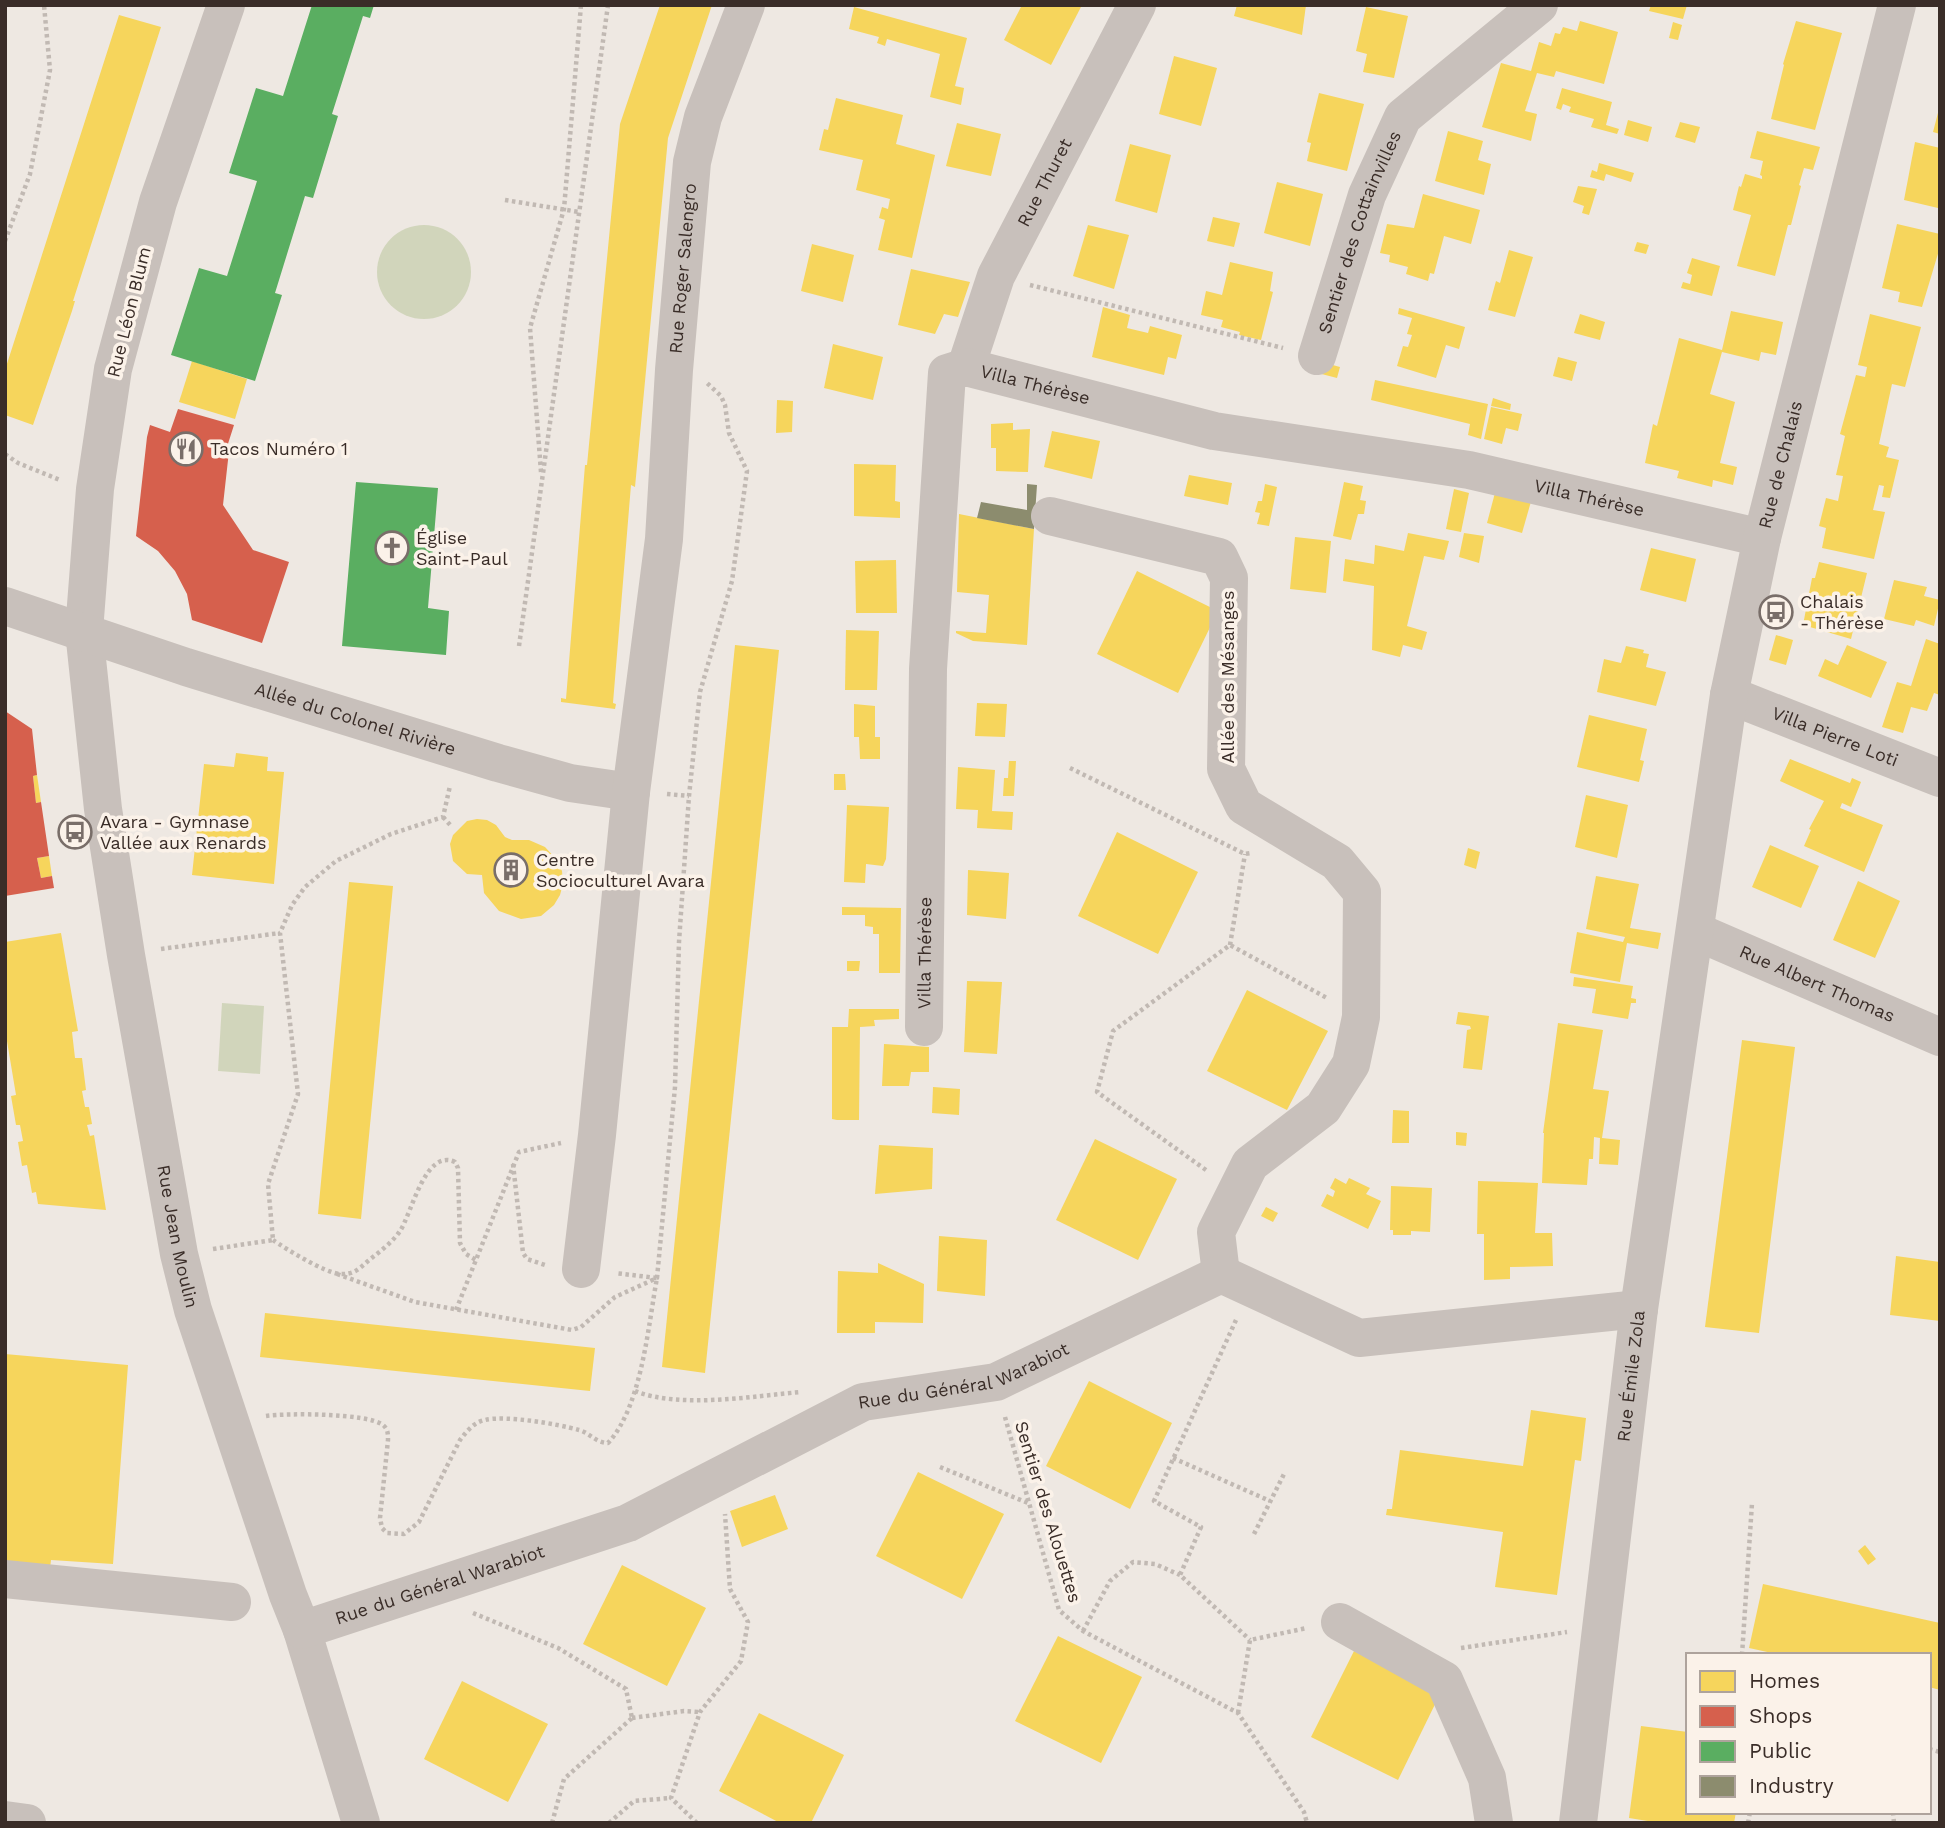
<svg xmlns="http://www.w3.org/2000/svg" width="1945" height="1828" font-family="'Work Sans',sans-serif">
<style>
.green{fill:#d1d5bb}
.homes{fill:#f6d55c}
.shops{fill:#d6604d}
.public{fill:#5aae61}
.industry{fill:#8c8c6e}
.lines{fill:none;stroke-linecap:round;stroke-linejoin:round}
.path{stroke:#c1b9b3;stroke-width:4.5;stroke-dasharray:3.5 3.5;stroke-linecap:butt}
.minor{stroke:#c8c0bb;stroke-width:38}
.labels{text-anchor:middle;stroke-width:7;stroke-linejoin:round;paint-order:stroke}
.street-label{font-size:18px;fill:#3a2d28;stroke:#fbf2e9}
.poi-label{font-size:18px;fill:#3a2d28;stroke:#fbf2e9;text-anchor:start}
</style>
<rect width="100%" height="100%" fill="#eee8e2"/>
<g class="green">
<circle cx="424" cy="272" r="47"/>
<path d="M222 1003 264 1006 260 1074 218 1071Z"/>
</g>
<g class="homes">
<path d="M660 5H712L668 138 635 487 631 485 613 703 616 704 615 709 561 702V698L566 699 585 465H587L620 124Z"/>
<path d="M1022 5H1082L1051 65 1004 40Z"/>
<path d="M1237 5H1306L1302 35 1234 16Z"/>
<path d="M1651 5H1687L1683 19 1649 11Z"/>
<path d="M854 7 967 38 955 86 964 88 961 105 930 97 940 54 887 39 885 46 877 43 879 37 849 29Z"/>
<path d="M1366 7 1408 16 1394 78 1363 72 1367 54 1356 51Z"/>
<path d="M119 15 161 27 73 301H75L72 311 33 425 5 415V370Z"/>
<path d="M1580 21 1618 32 1604 84 1556 71 1554 77 1537 73 1525 111 1537 114 1531 141 1482 127 1501 63 1531 71 1539 42 1551 46 1555 33 1560 34 1563 27 1577 31Z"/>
<path d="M1796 21 1842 33 1815 130 1771 119 1784 65 1783 64Z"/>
<path d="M1673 22 1682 25 1678 40 1669 38Z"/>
<path d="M1174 56 1217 68 1201 126 1159 114Z"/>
<path d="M1562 88 1612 102 1606 125 1619 129 1617 134 1591 127 1594 119 1569 112 1571 107 1563 104 1561 110 1556 108Z"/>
<path d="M1319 93 1364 104 1347 171 1307 161 1311 143 1307 142Z"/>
<path d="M836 98 903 115 896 144 935 155 912 258 878 250 885 220 879 218 882 207 888 209 890 199 856 190 863 160 819 150 824 129 828 130Z"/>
<path d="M1939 109 1940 110V134L1933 132Z"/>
<path d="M1628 120 1652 127 1648 142 1624 135Z"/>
<path d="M1680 122 1700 127 1695 143 1675 137Z"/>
<path d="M957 123 1001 134 991 176 946 166Z"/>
<path d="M1448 131 1483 141 1478 160 1491 164 1484 195 1435 181Z"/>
<path d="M1757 131 1820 147 1813 170 1804 168 1799 185 1801 186 1791 225H1788L1775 276 1737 266 1751 215 1733 210 1739 186 1741 187 1745 174 1762 179V176L1760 175 1763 161 1750 158Z"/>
<path d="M1915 142 1940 148 1938 208 1904 200Z"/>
<path d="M1130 144 1171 155 1157 213 1115 201Z"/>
<path d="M1599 163 1634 173 1631 182 1606 174 1604 181 1590 177 1592 170 1597 172Z"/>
<path d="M1277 182 1323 194 1310 246 1264 233Z"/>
<path d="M1578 186 1597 189 1589 215 1582 213 1584 206 1573 202Z"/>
<path d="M1423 194 1480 210 1471 244 1444 236 1434 274 1430 273 1428 281 1406 274 1408 267 1389 262 1390 255 1380 253 1387 224 1414 228Z"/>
<path d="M1213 217 1240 223 1234 247 1207 241Z"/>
<path d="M1897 224 1940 234V247L1922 307 1898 302 1900 292 1882 288Z"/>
<path d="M1088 225 1129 235 1114 289 1073 276Z"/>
<path d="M1637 242 1649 245 1646 254 1634 251Z"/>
<path d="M812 244 854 255 843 302 801 291Z"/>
<path d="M1509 250 1533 257 1515 317 1488 310 1496 281 1500 283Z"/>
<path d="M1692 258 1720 266 1712 296 1681 288 1683 282 1690 284 1692 275 1687 273Z"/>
<path d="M1230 262 1273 272 1270 291 1273 292 1261 340 1239 335 1240 332 1221 327 1223 320 1201 315 1206 291 1222 295Z"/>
<path d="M911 269 970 282 958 317 944 314 935 334 898 325Z"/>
<path d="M1103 307 1130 315 1127 328 1148 333 1150 326 1182 335 1176 359 1168 357 1164 375 1092 357Z"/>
<path d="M1399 308 1465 327 1459 349 1446 345 1436 378 1397 366 1403 346 1408 347 1412 335 1407 334 1412 318 1398 314Z"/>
<path d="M1731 311 1783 322 1776 355 1761 352 1759 361 1722 352 1710 394 1735 402 1720 463 1737 467 1733 485 1713 480 1712 487 1677 478 1679 471 1645 463 1653 424 1657 426 1679 338 1722 350Z"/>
<path d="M1580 314 1605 322 1600 340 1574 333Z"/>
<path d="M1870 314 1921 327 1905 387 1892 384 1879 444 1889 447 1886 457 1899 460 1890 498 1882 497 1884 486 1879 485 1873 510 1885 512 1874 559 1822 548 1826 528 1819 526 1826 498 1838 501 1843 476 1836 475 1845 436 1840 434 1856 375 1865 377 1867 367 1858 365Z"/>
<path d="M833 344 883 357 873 400 824 388Z"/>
<path d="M1558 357 1577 362 1572 381 1553 376Z"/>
<path d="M192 361 247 379 235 419 179 402Z"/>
<path d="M1318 361 1340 367 1337 378 1310 371Z"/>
<path d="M1375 380 1488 404 1481 439 1468 435 1470 424 1371 400Z"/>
<path d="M1493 398 1511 404 1510 410 1491 406Z"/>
<path d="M777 400 793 401 792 432 776 433Z"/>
<path d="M1491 407 1522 414 1518 431 1506 428 1502 444 1484 439Z"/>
<path d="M1011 423H1013V430L1030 429 1028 472 996 471V448H991V424Z"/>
<path d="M1052 431 1100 441 1092 479 1044 467Z"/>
<path d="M854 464 896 465 895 501 900 502V518L854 516Z"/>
<path d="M1189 475 1232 483 1228 505 1184 496Z"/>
<path d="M1344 482 1363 486 1360 500 1366 501 1364 514H1358L1351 540 1333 536Z"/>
<path d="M1265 484 1277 487 1269 526 1257 524 1260 513 1255 512 1258 501H1262Z"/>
<path d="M1454 489 1469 493 1461 532 1446 529Z"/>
<path d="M1496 489 1532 498 1522 533 1487 523Z"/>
<path d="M959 514 1034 529 1027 645 973 641 956 633V631L986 633 989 595 957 592Z"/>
<path d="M1408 533 1449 541 1444 560 1424 556 1407 626 1427 632 1422 650 1403 645 1400 657 1372 650 1374 586 1343 581 1345 559 1374 564 1375 545 1404 551Z"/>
<path d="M1464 533 1484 536 1479 563 1459 557Z"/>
<path d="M1295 537 1331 541 1326 593 1290 589Z"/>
<path d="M1651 548 1696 559 1686 602 1640 590Z"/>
<path d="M896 560 897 613H856L855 561Z"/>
<path d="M1819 562 1867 573 1851 639 1803 625 1812 578H1815Z"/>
<path d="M1137 571 1218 611 1178 693 1097 654Z"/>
<path d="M1894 580 1927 587 1924 596 1940 600 1934 626 1916 620 1914 626 1884 619Z"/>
<path d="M846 630 879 631 877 690H845Z"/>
<path d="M1776 635 1793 640 1786 665 1769 660Z"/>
<path d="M1926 639 1940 644V695L1934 693 1927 711 1911 707 1903 733 1882 727 1897 682 1911 686Z"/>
<path d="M735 645 779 650 705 1373 662 1367Z"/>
<path d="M1847 645 1887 662 1871 698 1818 676 1825 659 1838 665Z"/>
<path d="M1626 646 1644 650 1643 653 1649 654 1646 667 1666 672 1656 706 1597 692 1604 659 1621 663Z"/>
<path d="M977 703 1007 704 1005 737 975 736Z"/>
<path d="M854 704 875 706V737H880V759H860L859 737H854Z"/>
<path d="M1589 715 1647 729 1640 760 1644 761 1639 782 1577 767Z"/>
<path d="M236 753 268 757 267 771 284 772 274 884 192 875 204 764 234 767Z"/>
<path d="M1790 759 1850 783 1852 778 1861 782 1851 807 1842 803 1840 808 1883 825 1864 872 1804 846 1811 830 1809 829 1824 801 1780 781Z"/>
<path d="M1009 761H1016L1014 796H1003L1004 778H1008Z"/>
<path d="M958 767 995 770 992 811 1013 812 1012 830 977 828 978 810 956 809Z"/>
<path d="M834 774H845L846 790H834Z"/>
<path d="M37 775 41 802 36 803 33 776Z"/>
<path d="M1586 795 1628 805 1617 858 1575 847Z"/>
<path d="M847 805 889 807 886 859 883 866 866 864 865 883 844 882Z"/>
<path d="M477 819 487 820 496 825 505 837 512 840H529L545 847 557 860 562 871 563 884 560 895 554 905 541 916 521 919 499 911 484 893 482 875 467 874 453 861 450 844 453 835 467 821Z"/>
<path d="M1117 832 1198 872 1158 954 1078 916Z"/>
<path d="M1770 845 1819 866 1801 908 1752 887Z"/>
<path d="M1468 848 1480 852 1476 869 1464 865Z"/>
<path d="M49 856 52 876 41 878 37 858Z"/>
<path d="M968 870 1009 873 1006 919 967 915Z"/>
<path d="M1596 876 1639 884 1630 928 1661 933 1658 949 1627 943 1620 982 1570 973 1577 932 1623 942 1625 937 1586 929Z"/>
<path d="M1858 881 1900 901 1875 958 1833 940Z"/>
<path d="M349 882 393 886 361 1219 318 1214Z"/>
<path d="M842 907 901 908 900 973H879V934H873V927L865 926V915H842Z"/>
<path d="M61 933 78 1031 72 1032 75 1058H82L86 1090 82 1091 85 1107H89L92 1124 87 1125 90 1136 94 1135 106 1210 38 1204 36 1192 32 1193 27 1165 22 1166 18 1142 23 1141 20 1125H16L11 1096 16 1095 5 1029V942Z"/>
<path d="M847 961H860L859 971H847Z"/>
<path d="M1574 977 1633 986 1631 998 1636 999V1003H1631L1628 1019 1592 1013 1596 989 1573 986Z"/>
<path d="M967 981 1002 982 997 1054 964 1052Z"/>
<path d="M1247 990 1328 1031 1287 1110 1207 1071Z"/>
<path d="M849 1009H899V1019L874 1020 875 1026 860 1027 859 1120H837L832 1119V1027H848Z"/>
<path d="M1458 1012 1489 1016 1482 1070 1463 1068 1467 1030 1471 1029 1470 1026 1456 1024Z"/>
<path d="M1558 1023 1603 1030 1593 1089 1609 1091 1602 1138 1620 1140 1618 1165 1599 1164 1600 1138 1594 1137 1593 1159H1589L1587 1185 1542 1183 1544 1133H1543Z"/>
<path d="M1742 1040 1795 1047 1759 1333 1705 1327Z"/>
<path d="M884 1044 929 1047V1072H911L909 1086H882Z"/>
<path d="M933 1087 960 1089 959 1115 932 1113Z"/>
<path d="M1393 1110 1409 1111V1143H1392Z"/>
<path d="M1456 1132 1467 1133 1466 1146 1456 1145Z"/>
<path d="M1095 1139 1177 1179 1138 1260 1056 1220Z"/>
<path d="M879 1145 933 1148 932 1189 875 1194Z"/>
<path d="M1335 1178 1346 1184 1349 1178 1370 1188 1366 1194 1381 1201 1368 1229 1321 1206 1327 1194 1333 1197 1335 1191 1330 1188Z"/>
<path d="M1478 1181 1538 1183 1535 1233H1552L1553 1266 1510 1267V1279L1484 1280V1234H1477Z"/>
<path d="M1391 1186 1432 1188 1430 1232 1411 1231V1235H1393V1230H1390Z"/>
<path d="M1266 1207 1278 1213 1273 1222 1261 1216Z"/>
<path d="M939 1236 987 1240 985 1296 937 1291Z"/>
<path d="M1896 1256 1940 1262V1321L1890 1315Z"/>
<path d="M878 1263 924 1284 923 1323 875 1322V1333H837L838 1271 878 1273Z"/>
<path d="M265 1313 595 1348 590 1391 260 1357Z"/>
<path d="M5 1354 128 1365 113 1564 51 1560 49 1577 5 1573Z"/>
<path d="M1089 1381 1172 1423 1130 1509 1046 1466Z"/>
<path d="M1531 1410 1586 1418 1581 1461 1575 1460 1557 1595 1495 1587 1503 1532 1386 1515 1387 1509H1392L1400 1450 1523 1466Z"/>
<path d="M918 1472 1004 1514 962 1599 876 1556Z"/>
<path d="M775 1495 788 1529 742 1547 730 1511Z"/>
<path d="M1865 1545 1876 1559 1868 1565 1858 1551Z"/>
<path d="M622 1565 706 1608 667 1686 583 1644Z"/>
<path d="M1763 1584 1940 1623V1690L1929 1687V1655H1781L1749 1648Z"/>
<path d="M1058 1636 1142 1677 1101 1763 1015 1721Z"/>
<path d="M1354 1651 1441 1692 1398 1780 1311 1737Z"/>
<path d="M462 1681 548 1724 508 1802 424 1759Z"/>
<path d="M759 1713 844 1755 811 1823H780L719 1791Z"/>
<path d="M1641 1726 1688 1732V1812H1736L1734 1823H1660L1629 1818Z"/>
</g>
<g class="shops">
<path d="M178 409 234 425 226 450 229 451 223 505 253 550 289 562 262 643 192 620 187 594 175 571 158 551 136 536 147 437 150 425 170 432Z"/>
<path d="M5 711 32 729 37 775 33 776 36 803 41 802 49 856 37 858 41 878 52 876 54 888 5 896Z"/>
</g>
<g class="public">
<path d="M312 5H374L370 18 363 16 332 114 338 116 313 198 305 196 275 293 282 295 255 381 171 355 199 268 227 276 257 181 229 173 256 88 283 96Z"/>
<path d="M356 482 438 488 428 608 449 611 446 655 342 646Z"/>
</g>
<path class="industry" d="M1027 484 1037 485 1034 529 977 518 981 502 1027 510Z"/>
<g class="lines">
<g class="path">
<path d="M505 200 579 212"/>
<path d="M5 241 30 174 50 70 44 5"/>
<path d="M1030 285 1283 348"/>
<path d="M5 454 18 463 60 480"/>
<path d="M541 472 530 328 564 209 581 5"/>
<path d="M519 646 608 5"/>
<path d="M1070 768 1245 854 1251 853"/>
<path d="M667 794 689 796"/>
<path d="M443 817 452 827"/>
<path d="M1230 945 1245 854"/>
<path d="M161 949 280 933"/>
<path d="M513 1164 523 1253 527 1259 548 1266"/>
<path d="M1206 1170 1097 1092 1113 1031 1230 945 1327 998"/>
<path d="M273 1240C286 1249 325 1273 340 1274 353 1275 359 1269 368 1261 379 1252 392 1243 400 1231 412 1213 425 1148 455 1162L458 1168 460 1243 466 1254 476 1260"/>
<path d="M213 1249 273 1240 268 1184 298 1094 280 933 292 905 305 887 336 861 391 834 443 817 450 786"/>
<path d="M337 1274 415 1302 572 1330 581 1327 615 1297 657 1278 675 1087 679 942 689 796 700 692 732 581 747 471 729 433 725 405 721 396 707 383"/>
<path d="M456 1310 519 1152 561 1143"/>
<path d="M1236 1320 1154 1501 1201 1527 1180 1575 1250 1640"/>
<path d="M635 1391C680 1409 753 1396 801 1392"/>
<path d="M266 1416C286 1413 368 1413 383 1425 388 1429 388 1434 388 1440L380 1518 382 1528 387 1533 404 1534 419 1522 460 1440C467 1431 474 1422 485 1420 505 1415 558 1424 579 1430 590 1433 596 1443 608 1443 642 1406 648 1326 657 1278L615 1273"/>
<path d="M1005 1417 1059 1610 1083 1631 1238 1713 1304 1812 1307 1823"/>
<path d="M1173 1458 1270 1501"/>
<path d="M940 1467 1028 1503"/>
<path d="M1254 1534 1285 1472"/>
<path d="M473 1613 558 1648 626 1689 632 1718"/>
<path d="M1083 1631 1110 1581 1133 1562 1155 1564 1180 1575"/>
<path d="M1461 1648 1567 1632"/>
<path d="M1742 1655 1752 1503"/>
<path d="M1238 1713 1250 1640 1307 1628"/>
<path d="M632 1718 684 1711 700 1712"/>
<path d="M1929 1749 1940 1752"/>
<path d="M1893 1812 1894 1823"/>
<path d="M552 1823 564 1779 632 1718"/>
<path d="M609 1823 634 1801 671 1798"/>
<path d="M697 1823 671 1798 700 1712 741 1661 748 1622 730 1589 725 1514"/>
<path d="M1748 1823 1750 1812"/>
</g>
<g class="minor">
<path id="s1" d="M226 5 158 202 113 369 95 489 84 631 103 809 126 955 179 1254 193 1310 288 1595 302 1630 361 1823"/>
<path id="s2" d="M1317 356 1367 195 1403 117 1539 5"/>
<path id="s3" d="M966 367 996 276 1137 5"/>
<path d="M1050 516 1219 557 1229 578 1226 769 1244 806 1337 862 1362 892 1361 1017 1351 1064 1323 1108 1250 1164 1216 1232 1221 1274"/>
<path id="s4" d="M5 606 186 667 498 763 570 783 631 792"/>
<path id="s5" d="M1729 695 1940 778"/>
<path id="s6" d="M1695 931 1940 1037"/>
<path id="s7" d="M924 1027 928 669 947 373 966 367 1214 431 1469 470 1762 538"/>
<path id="s8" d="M581 1269 597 1135 631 792 664 539 674 370 692 162 703 117 746 5"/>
<path d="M5 1579 232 1602"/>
<path d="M1340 1622 1444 1680 1487 1778 1494 1823"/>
<path id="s9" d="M302 1630 628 1523 863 1402 996 1382 1221 1274 1359 1338 1639 1309"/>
<path d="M5 1820 27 1823"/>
<path id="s10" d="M1578 1823 1639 1309 1729 695 1762 538 1897 5"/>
</g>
</g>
<defs>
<symbol id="restaurant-ring" viewBox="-11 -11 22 22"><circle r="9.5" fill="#fbf2e9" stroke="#796e69" stroke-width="1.5"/><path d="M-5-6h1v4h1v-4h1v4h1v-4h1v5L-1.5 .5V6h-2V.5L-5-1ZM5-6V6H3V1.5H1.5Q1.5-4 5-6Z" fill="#796e69"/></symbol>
<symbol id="church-ring" viewBox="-11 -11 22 22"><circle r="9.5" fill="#fbf2e9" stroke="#796e69" stroke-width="1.5"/><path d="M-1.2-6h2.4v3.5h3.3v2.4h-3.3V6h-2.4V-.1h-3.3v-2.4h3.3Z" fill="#796e69"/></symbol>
<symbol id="bus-ring" viewBox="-11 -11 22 22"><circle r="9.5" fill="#fbf2e9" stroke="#796e69" stroke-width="1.5"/><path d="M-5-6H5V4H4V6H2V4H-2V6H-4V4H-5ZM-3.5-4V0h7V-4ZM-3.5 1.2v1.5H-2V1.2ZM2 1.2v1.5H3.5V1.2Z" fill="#796e69"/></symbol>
<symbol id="building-ring" viewBox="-11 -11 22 22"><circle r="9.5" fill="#fbf2e9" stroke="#796e69" stroke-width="1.5"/><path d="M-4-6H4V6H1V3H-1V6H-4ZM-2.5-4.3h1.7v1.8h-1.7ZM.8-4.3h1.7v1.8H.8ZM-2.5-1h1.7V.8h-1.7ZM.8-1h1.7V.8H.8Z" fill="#796e69"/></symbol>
</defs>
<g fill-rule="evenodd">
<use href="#restaurant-ring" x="167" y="430" width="38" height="38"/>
<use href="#church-ring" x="373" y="529" width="38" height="38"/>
<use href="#bus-ring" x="1757" y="593" width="38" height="38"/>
<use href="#bus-ring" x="56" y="813" width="38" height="38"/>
<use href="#building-ring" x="492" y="851" width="38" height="38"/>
</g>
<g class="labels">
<g class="street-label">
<text dy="6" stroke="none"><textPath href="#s3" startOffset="201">Rue Thuret</textPath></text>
<text dy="6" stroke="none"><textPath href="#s2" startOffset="131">Sentier des Cottainvilles</textPath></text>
<text dy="6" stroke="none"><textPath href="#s8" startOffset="1006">Rue Roger Salengro</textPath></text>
<text transform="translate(129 312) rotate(-76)" y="6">Rue Léon Blum</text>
<text dy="6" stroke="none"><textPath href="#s7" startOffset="746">Villa Thérèse</textPath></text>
<text dy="6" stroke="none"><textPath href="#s10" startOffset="1374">Rue de Chalais</textPath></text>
<text dy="6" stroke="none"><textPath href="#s7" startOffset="1312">Villa Thérèse</textPath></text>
<text transform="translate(1228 677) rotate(-90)" y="6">Allée des Mésanges</text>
<text dy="6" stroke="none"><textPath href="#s4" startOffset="368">Allée du Colonel Rivière</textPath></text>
<text dy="6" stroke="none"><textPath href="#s5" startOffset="114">Villa Pierre Loti</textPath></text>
<text dy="6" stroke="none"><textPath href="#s7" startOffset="74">Villa Thérèse</textPath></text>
<text dy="6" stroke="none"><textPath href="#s6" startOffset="133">Rue Albert Thomas</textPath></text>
<text dy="6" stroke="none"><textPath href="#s1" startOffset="1258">Rue Jean Moulin</textPath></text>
<text dy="6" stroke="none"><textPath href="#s9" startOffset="712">Rue du Général Warabiot</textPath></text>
<text dy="6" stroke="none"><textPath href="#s10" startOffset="450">Rue Émile Zola</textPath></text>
<text transform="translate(1048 1512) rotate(73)" y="6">Sentier des Alouettes</text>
<text dy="6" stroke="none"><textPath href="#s9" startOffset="145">Rue du Général Warabiot</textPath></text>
</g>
<g class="poi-label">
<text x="210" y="455">Tacos Numéro 1</text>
<text x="416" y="544">Église<tspan x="416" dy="21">Saint-Paul</tspan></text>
<text x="1800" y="608">Chalais<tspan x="1800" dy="21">- Thérèse</tspan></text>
<text x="100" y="828">Avara - Gymnase<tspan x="100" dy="21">Vallée aux Renards</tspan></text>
<text x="536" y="866">Centre<tspan x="536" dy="21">Socioculturel Avara</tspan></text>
</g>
</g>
<rect width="1945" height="1828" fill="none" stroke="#3a2d28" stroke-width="14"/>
<rect x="1686" y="1653" width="245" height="161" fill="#fbf2e9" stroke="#aea39c" stroke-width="2"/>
<rect x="1700" y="1671" width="35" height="21" fill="#f6d55c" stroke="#aea39c" stroke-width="2"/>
<text x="1749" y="1688" font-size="21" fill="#3a2d28">Homes</text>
<rect x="1700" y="1706" width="35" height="21" fill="#d6604d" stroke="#aea39c" stroke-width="2"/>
<text x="1749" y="1723" font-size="21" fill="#3a2d28">Shops</text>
<rect x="1700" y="1741" width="35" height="21" fill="#5aae61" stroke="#aea39c" stroke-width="2"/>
<text x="1749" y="1758" font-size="21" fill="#3a2d28">Public</text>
<rect x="1700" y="1776" width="35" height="21" fill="#8c8c6e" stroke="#aea39c" stroke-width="2"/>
<text x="1749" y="1793" font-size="21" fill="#3a2d28">Industry</text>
</svg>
